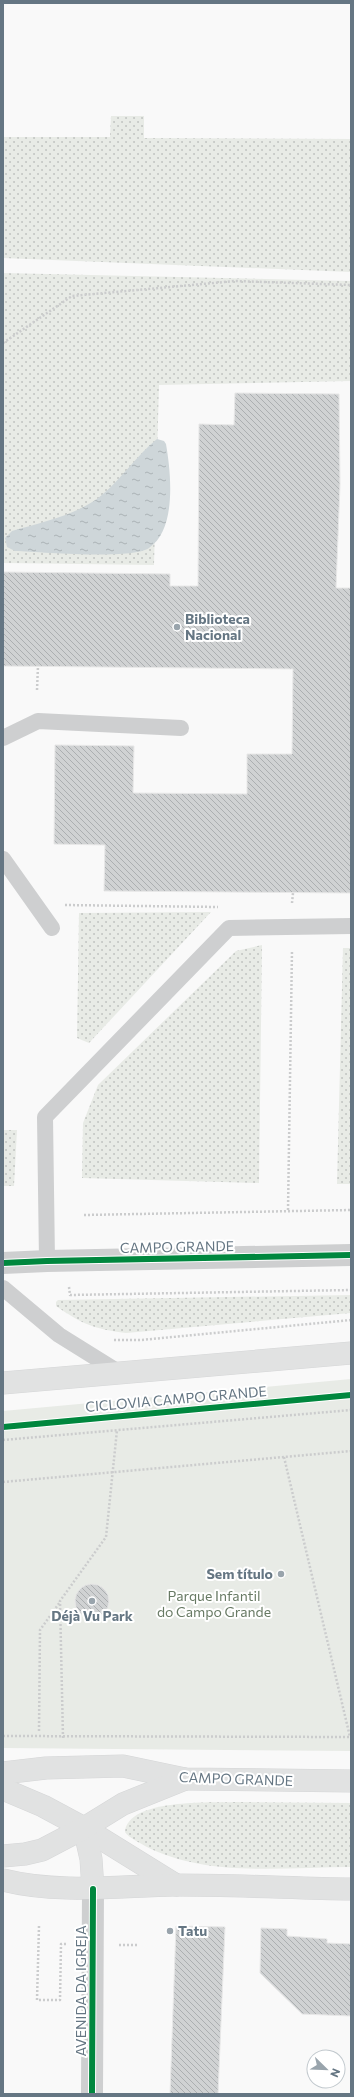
<svg xmlns="http://www.w3.org/2000/svg" width="354" height="2097" font-family="Commissioner,sans-serif">
<style>
.grass{fill:url(#grass-dots)}
.green{fill:#e8ebe6}
.water{fill:url(#water-ripples)}
.building{fill:url(#building-back-hatch);stroke:#e8e8e8}
.lines{fill:none;stroke-linecap:round;stroke-linejoin:round}
.primary-casing{stroke:#d5d6d7;stroke-width:23}
.path{stroke:#cbcccd;stroke-width:2.5;stroke-dasharray:2 2;stroke-linecap:butt}
.service{stroke:#cecfd0;stroke-width:16}
.minor{stroke:#cecfd0;stroke-width:22}
.tertiary{stroke:#cecfd0;stroke-width:22}
.primary{stroke:#e1e2e2;stroke-width:22}
.cycleway-casing{stroke:#fff;stroke-width:8}
.cycleway{stroke:#00873e;stroke-width:6}
.poi-dot{fill:#99a4ac;stroke:#fff;stroke-width:1.5}
.labels{text-anchor:middle;stroke-width:4;stroke-linejoin:round;paint-order:stroke}
.poi-label{font-size:14px;font-weight:bold;fill:#657683;stroke:#fff;text-anchor:start}
.street-label{font-size:14px;fill:#657683;stroke:#fff}
.park-label{font-size:14px;fill:#687a64;stroke:#fff}
</style>
<defs>
<pattern id="grass-dots" width="8" height="8" patternUnits="userSpaceOnUse"><rect width="8" height="8" fill="#e8ebe6"/><path d="M2 2h.1M6 6h.1" fill="none" stroke="#c0c3c0" stroke-width="1.8" stroke-linecap="round"/></pattern>
<pattern id="water-ripples" width="26" height="14" patternUnits="userSpaceOnUse"><rect width="26" height="14" fill="#ced6d9"/><path d="M2 4q2-2 4 0t4 0M15 11q2-2 4 0t4 0" fill="none" stroke="#abb2b5"/></pattern>
<pattern id="building-back-hatch" width="6" height="6" patternUnits="userSpaceOnUse"><rect width="6" height="6" fill="#d0d2d3"/><path d="M-1 5l2 2M0 0l6 6M5-1l2 2" fill="none" stroke="#acafb1"/></pattern>
</defs>
<rect width="100%" height="100%" fill="#f9f9f9"/>
<g class="grass">
<path d="M111 116H144V138L351 139V272L3 258V137H110Z"/>
<path d="M3 273 351 281V381L159 385 154 565 3 563Z"/>
<path d="M211 912 89 1043 77 1038 79 913Z"/>
<path d="M262 945 259 1183 82 1178 83 1123 98 1085 236 951Z"/>
<path d="M343 948H351V1184H337Z"/>
<path d="M3 1130H17L14 1186H3Z"/>
<path d="M351 1295V1313L126 1333C94 1329 82 1324 56 1306V1302L58 1300Z"/>
<path d="M236 1802 351 1803V1867C283 1867 207 1878 145 1846 139 1842 129 1838 125 1832 128 1798 212 1803 236 1802Z"/>
</g>
<path class="green" d="M351 1379V1751L3 1748V1411Z"/>
<path class="water" d="M157 439 164 441 166 444C171 473 177 529 149 548 131 560 41 552 15 551L7 547 5 538 12 531C42 522 79 515 103 494 123 477 137 455 157 439Z"/>
<g class="building">
<path d="M235 393 339 394 340 485 336 588H351V893L104 891 105 845 54 844 55 745 134 746 133 793 247 794V754H292L293 669 3 666V572L170 574V586H198L199 424 234 425Z"/>
<circle cx="92" cy="1601" r="17"/>
<path d="M176 1926 225 1927 218 2094H170Z"/>
<path d="M261 1928 287 1929V1936L327 1939V1943L351 1944V2016L302 2014 260 1973Z"/>
</g>
<g class="lines">
<defs>
<g id="primary">
<path d="M3 1383 351 1353"/>
<path d="M3 1773 46 1768 123 1766 185 1779 351 1781"/>
<path d="M3 1789 43 1806 84 1828 176 1885"/>
<path d="M84 1828 91 1859 93 1889"/>
<path d="M3 1856 25 1854 42 1850 84 1828 123 1804 185 1779"/>
<path d="M3 1880C59 1894 118 1886 175 1885 234 1885 293 1888 351 1889"/>
</g>
</defs>
<use href="#primary" class="primary-casing"/>
<g class="path">
<path d="M3 343 72 296 235 281 351 285"/>
<path d="M37 690 38 666"/>
<path d="M292 903 293 893"/>
<path d="M65 905 218 907"/>
<path d="M288 1210 292 950"/>
<path d="M84 1215 351 1210"/>
<path d="M69 1287 70 1295 351 1290"/>
<path d="M114 1340H141L351 1320"/>
<path d="M3 1440 351 1410"/>
<path d="M284 1457 350 1737"/>
<path d="M3 1482 351 1451"/>
<path d="M39 1731 40 1630 60 1602"/>
<path d="M3 1736 351 1737"/>
<path d="M63 1738 60 1601 106 1537 117 1430"/>
<path d="M39 1926 37 2000H60L61 1944H66"/>
<path d="M119 1945H137"/>
</g>
<g class="service">
<path d="M3 738 38 721 181 728"/>
<path d="M3 859 52 928"/>
<path d="M47 1261 45 1117 229 928 351 926"/>
<path d="M3 1288 59 1335 120 1373"/>
</g>
<path class="minor" d="M3 1263 47 1261 351 1255"/>
<path class="tertiary" d="M92 2094 93 1889"/>
<use href="#primary" class="primary"/>
<defs>
<g id="cycleway">
<path d="M3 1263 47 1261 351 1255"/>
<path d="M3 1427 351 1395"/>
<path d="M92 2094 93 1889"/>
</g>
</defs>
<use href="#cycleway" class="cycleway-casing"/>
<use href="#cycleway" class="cycleway"/>
</g>
<g class="poi-dot">
<circle cx="177" cy="627" r="4"/>
<circle cx="281" cy="1574" r="4"/>
<circle cx="92" cy="1601" r="4"/>
<circle cx="170" cy="1931" r="4"/>
</g>
<g class="labels">
<g class="poi-label">
<text x="185" y="624">Biblioteca<tspan x="185" dy="16">Nacional</tspan></text>
<text x="273" y="1579" text-anchor="end">Sem título</text>
<text x="92" y="1621" text-anchor="middle">Déjà Vu Park</text>
<text x="178" y="1936">Tatu</text>
</g>
<g class="street-label">
<text transform="translate(177 1247) rotate(-1)" y="5">CAMPO GRANDE</text>
<text transform="translate(176 1399) rotate(-5)" y="5">CICLOVIA CAMPO GRANDE</text>
<text transform="translate(236 1779) rotate(2)" y="5">CAMPO GRANDE</text>
<text transform="translate(81 1991) rotate(-90)" y="5">AVENIDA DA IGREJA</text>
</g>
<g class="park-label">
<text x="214" y="1601">Parque Infantil<tspan x="214" dy="16">do Campo Grande</tspan></text>
</g>
</g>
<rect width="354" height="2097" fill="none" stroke="#657683" stroke-width="8"/>
<g transform="translate(326 2069) rotate(113)"><circle r="19" fill="#ffffff" stroke="#c1c8cd"/>
<path d="M0-3L7 15L0 10L-7 15Z" fill="#99a4ac"/>
<text y="-6" font-size="11" font-weight="bold" text-anchor="middle" fill="#657683">N</text>
</g>
</svg>
